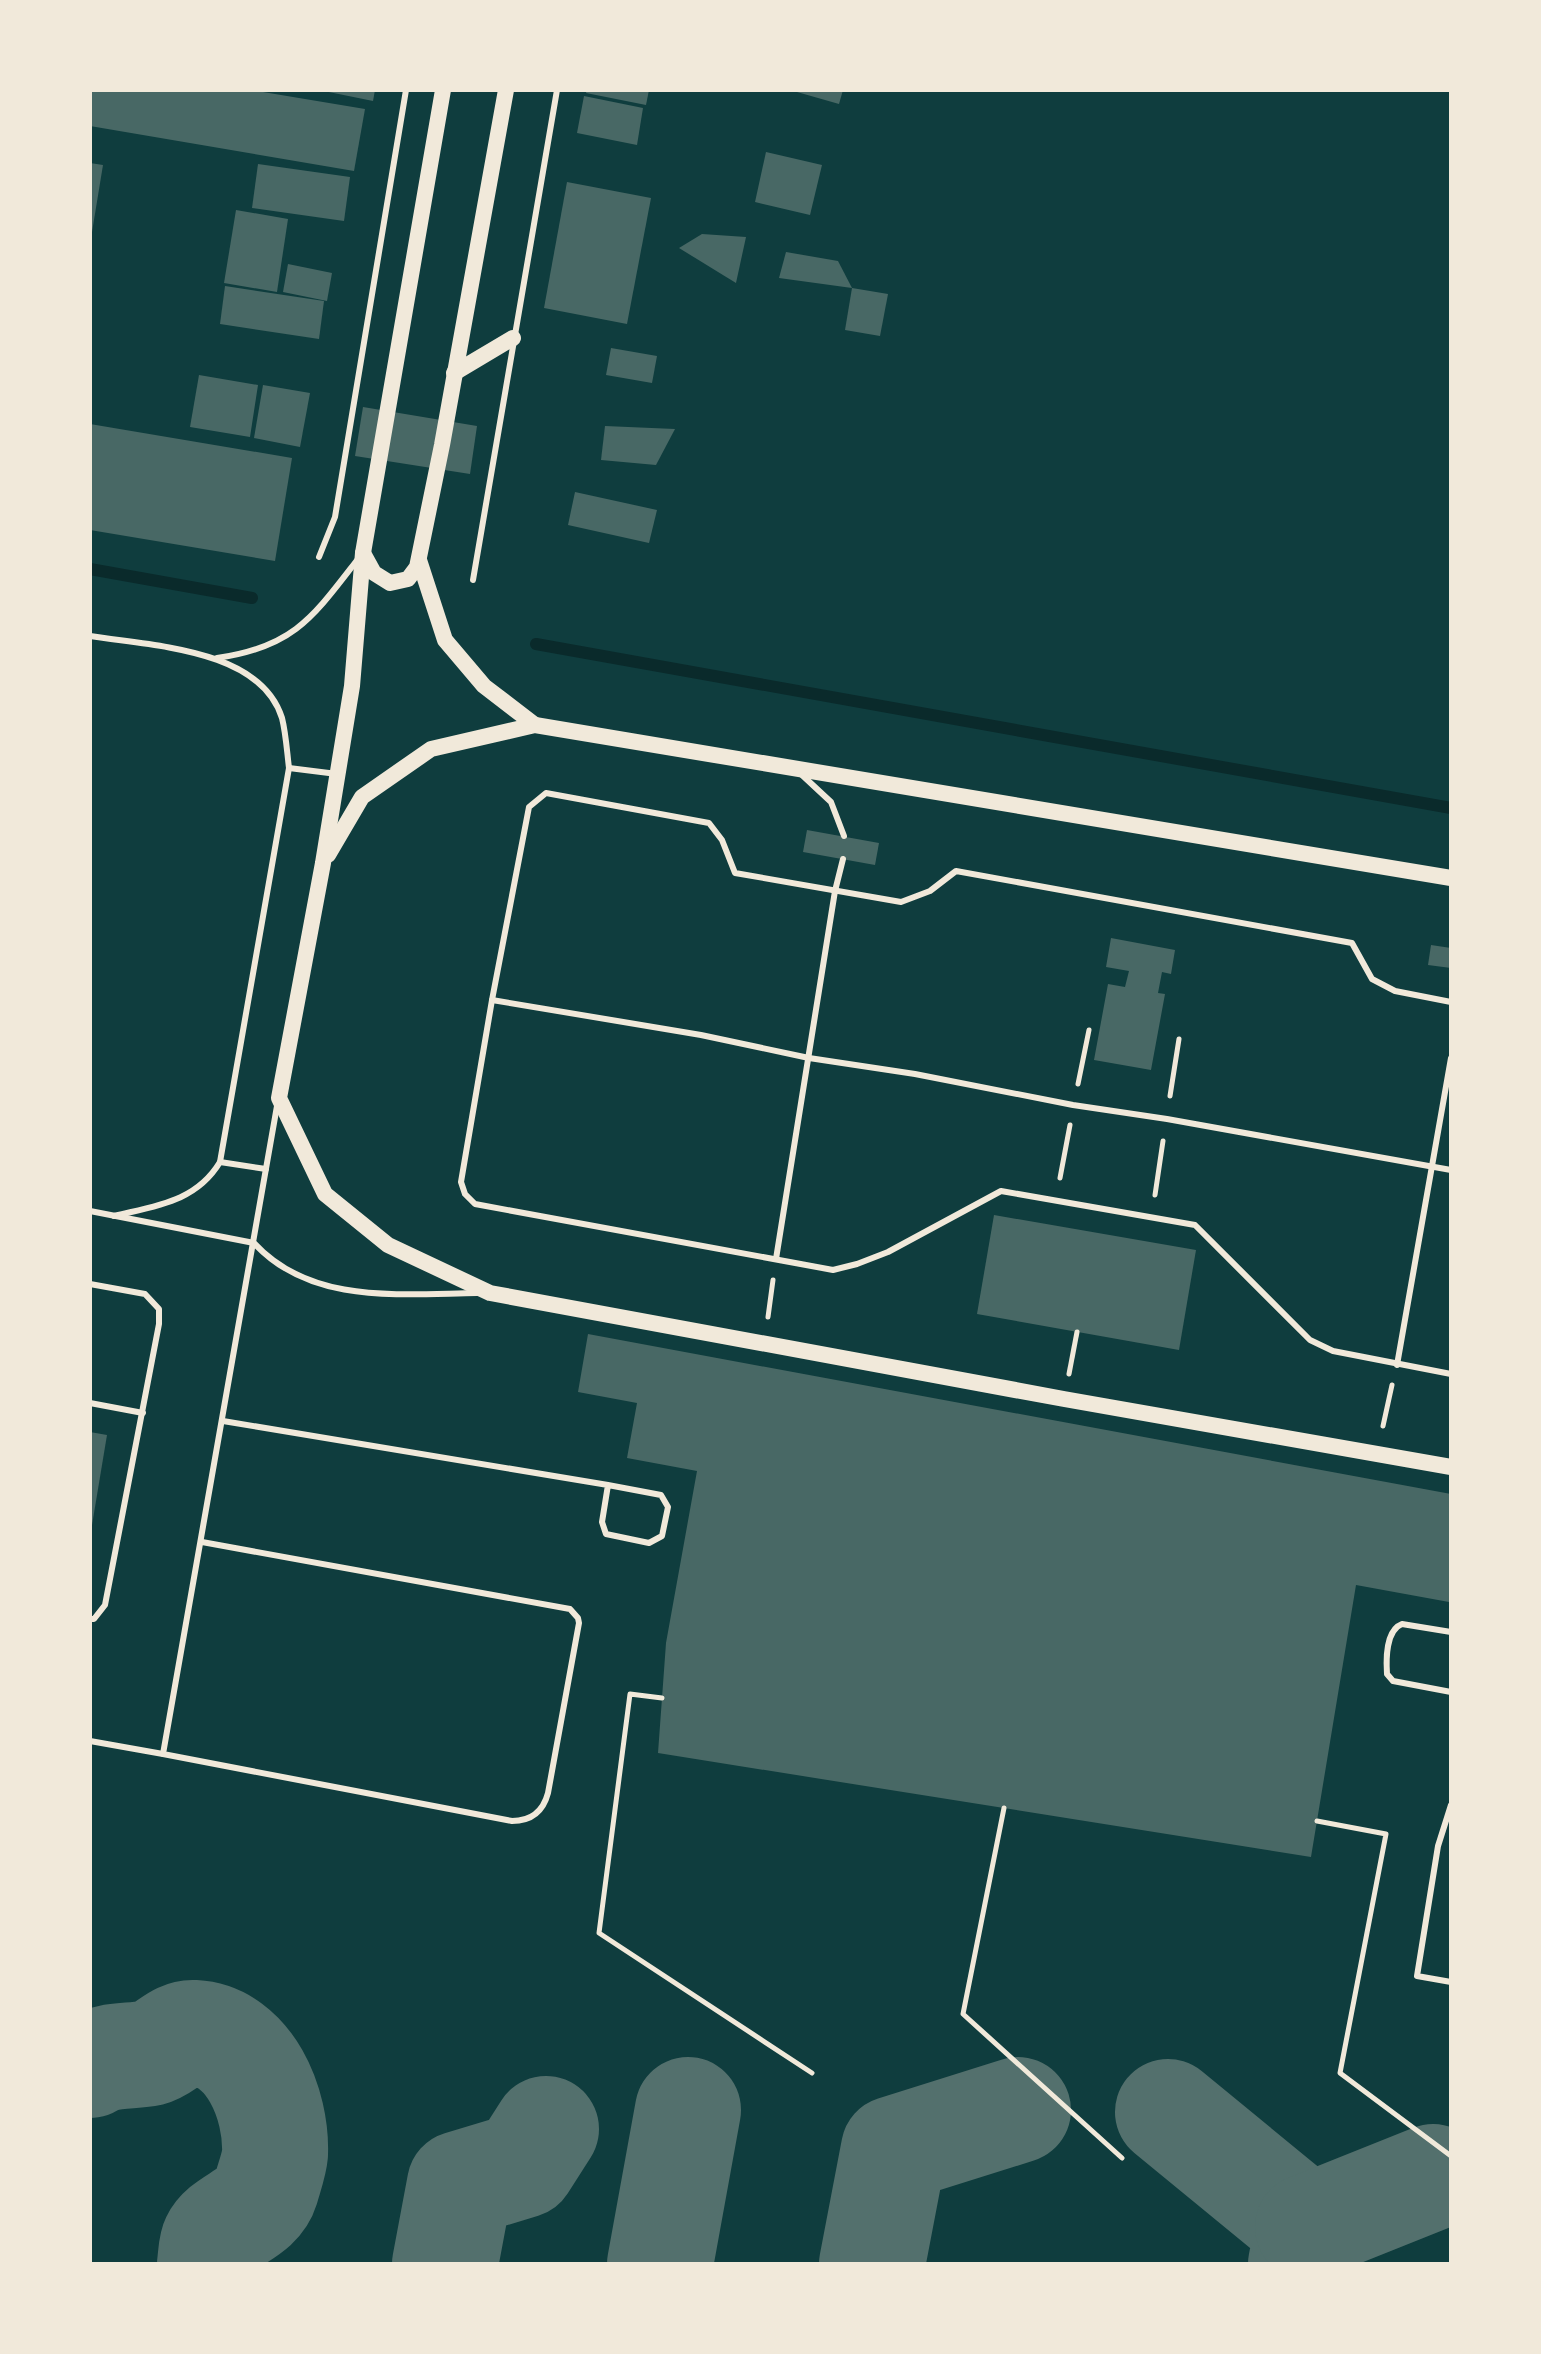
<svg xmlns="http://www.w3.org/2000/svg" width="1541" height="2354" font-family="'Varela Round',sans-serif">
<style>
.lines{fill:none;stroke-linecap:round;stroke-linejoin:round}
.stream{stroke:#0a2a2b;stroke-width:12}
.taxiway{stroke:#53706d;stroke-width:106}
.building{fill:#486865}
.path{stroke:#f1e9da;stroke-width:5}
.service{stroke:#f1e9da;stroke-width:6}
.secondary{stroke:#f1e9da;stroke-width:16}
</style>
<rect width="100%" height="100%" fill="#0f3d3e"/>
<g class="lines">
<g class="stream">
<path d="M90 569 252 598"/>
<path d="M536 644 1451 808"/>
</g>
<g class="taxiway">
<path d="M90 2065C108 2054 130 2057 150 2053 166 2049 176 2032 194 2033 250 2036 277 2105 275 2154 274 2165 269 2178 266 2189 258 2215 224 2219 214 2240 211 2246 211 2257 210 2264"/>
<path d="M1168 2112 1308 2227 1301 2264"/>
<path d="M1308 2227 1433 2177"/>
<path d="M445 2264 460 2184 523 2165 546 2129"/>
<path d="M660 2264 688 2110"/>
<path d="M872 2264 894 2149 1018 2110"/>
</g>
</g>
<g class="building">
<path d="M90 90H251L365 109 354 171 90 126Z"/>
<path d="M319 90H375L373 101Z"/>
<path d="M587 90H649L646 105 586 93Z"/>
<path d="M790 90H843L839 104Z"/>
<path d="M584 96 643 108 637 145 577 133Z"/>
<path d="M766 152 822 165 810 215 755 202Z"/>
<path d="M90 163 103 165 92 232H90Z"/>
<path d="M258 164 350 177 344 221 252 208Z"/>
<path d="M567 182 651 198 627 324 544 308Z"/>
<path d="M236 210 288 219 277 292 224 283Z"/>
<path d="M702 234 746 237 736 283 679 248Z"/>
<path d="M786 252 838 261 852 288 779 278Z"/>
<path d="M288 264 332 273 327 301 283 292Z"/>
<path d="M225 286 324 301 319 339 220 324Z"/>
<path d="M852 288 888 294 880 336 845 330Z"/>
<path d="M611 348 657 356 652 383 606 375Z"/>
<path d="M199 375 258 385 250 437 190 427Z"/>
<path d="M263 385 310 393 300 447 254 438Z"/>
<path d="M363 407 477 426 470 474 355 456Z"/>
<path d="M90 424 292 458 275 561 90 530Z"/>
<path d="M605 426 675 429 656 465 601 460Z"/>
<path d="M575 492 657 510 649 543 568 525Z"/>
<path d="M807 830 879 843 875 865 803 852Z"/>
<path d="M1111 938 1175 950 1171 974 1162 972 1158 993 1165 994 1151 1070 1094 1060 1108 984 1125 987 1129 971 1106 967Z"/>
<path d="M1431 945 1451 948V968L1428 965Z"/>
<path d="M994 1215 1196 1250 1179 1350 977 1314Z"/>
<path d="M588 1334 1451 1494V1589L1449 1602 1356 1585 1311 1857 658 1753 666 1643 697 1471 627 1458 637 1403 578 1392Z"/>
<path d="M90 1432 107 1435 92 1525H90Z"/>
</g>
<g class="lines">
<g class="path">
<path d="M1078 1084 1089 1030"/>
<path d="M1170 1096 1179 1039"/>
<path d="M1060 1178 1070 1125"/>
<path d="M1155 1195 1163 1141"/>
<path d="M768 1317 773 1280"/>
<path d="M1069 1374 1077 1332"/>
<path d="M1383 1426 1392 1385"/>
<path d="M662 1698 630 1694 599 1933 812 2073"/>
<path d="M1004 1808 963 2014 1122 2158"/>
<path d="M1317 1821 1386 1834 1340 2073 1451 2156"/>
</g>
<g class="service">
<path d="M319 557 335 517 406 90"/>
<path d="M473 580 557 90"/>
<path d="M90 636C150 646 260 648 282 718 286 734 287 752 289 768L220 1162C196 1202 155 1206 114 1216"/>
<path d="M217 658C294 647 313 617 358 559"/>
<path d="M289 768 337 774"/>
<path d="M802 775 831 802 844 836"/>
<path d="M492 1000 701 1035 809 1058 915 1074 1073 1105 1167 1119 1451 1170"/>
<path d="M1451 1002 1395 991 1372 979 1352 943 956 871 930 891 901 902 735 873 722 840 709 823 546 793 529 807 492 1000 461 1182 465 1194 475 1204 833 1270 857 1264 888 1252 1001 1191 1195 1225 1310 1340 1333 1351 1451 1374"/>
<path d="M220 1162 266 1169"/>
<path d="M90 1211 254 1243C311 1305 400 1294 477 1293"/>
<path d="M776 1259 835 891 843 859"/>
<path d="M90 1284 145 1294 159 1309V1324L105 1605 94 1619H90"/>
<path d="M1397 1365 1451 1058"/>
<path d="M90 1403 143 1413"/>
<path d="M223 1421 608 1485 661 1495 668 1507 662 1536 649 1543 606 1534 602 1522 608 1485"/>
<path d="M202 1542 570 1609 578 1618 579 1623 548 1793C543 1812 531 1821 512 1821L163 1754 277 1106"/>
<path d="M1451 1632 1402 1624C1386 1630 1386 1659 1387 1674L1393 1681 1451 1692"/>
<path d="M90 1741 163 1754"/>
<path d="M1451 1805 1438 1846 1417 1976 1451 1982"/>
</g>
<g class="secondary">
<path d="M443 90 363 553 352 686 323 863 279 1098 325 1194 388 1245 490 1293 1064 1399 1451 1467"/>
<path d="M454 373 513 338"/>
<path d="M363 553 374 573 390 583 408 579 417 567 442 445 506 90"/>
<path d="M419 560 445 640 484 686 535 725"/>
<path d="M328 855 362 797 431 749 535 725 1451 878"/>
</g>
</g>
<rect width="1541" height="2354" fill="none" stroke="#f1e9da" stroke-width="184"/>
</svg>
